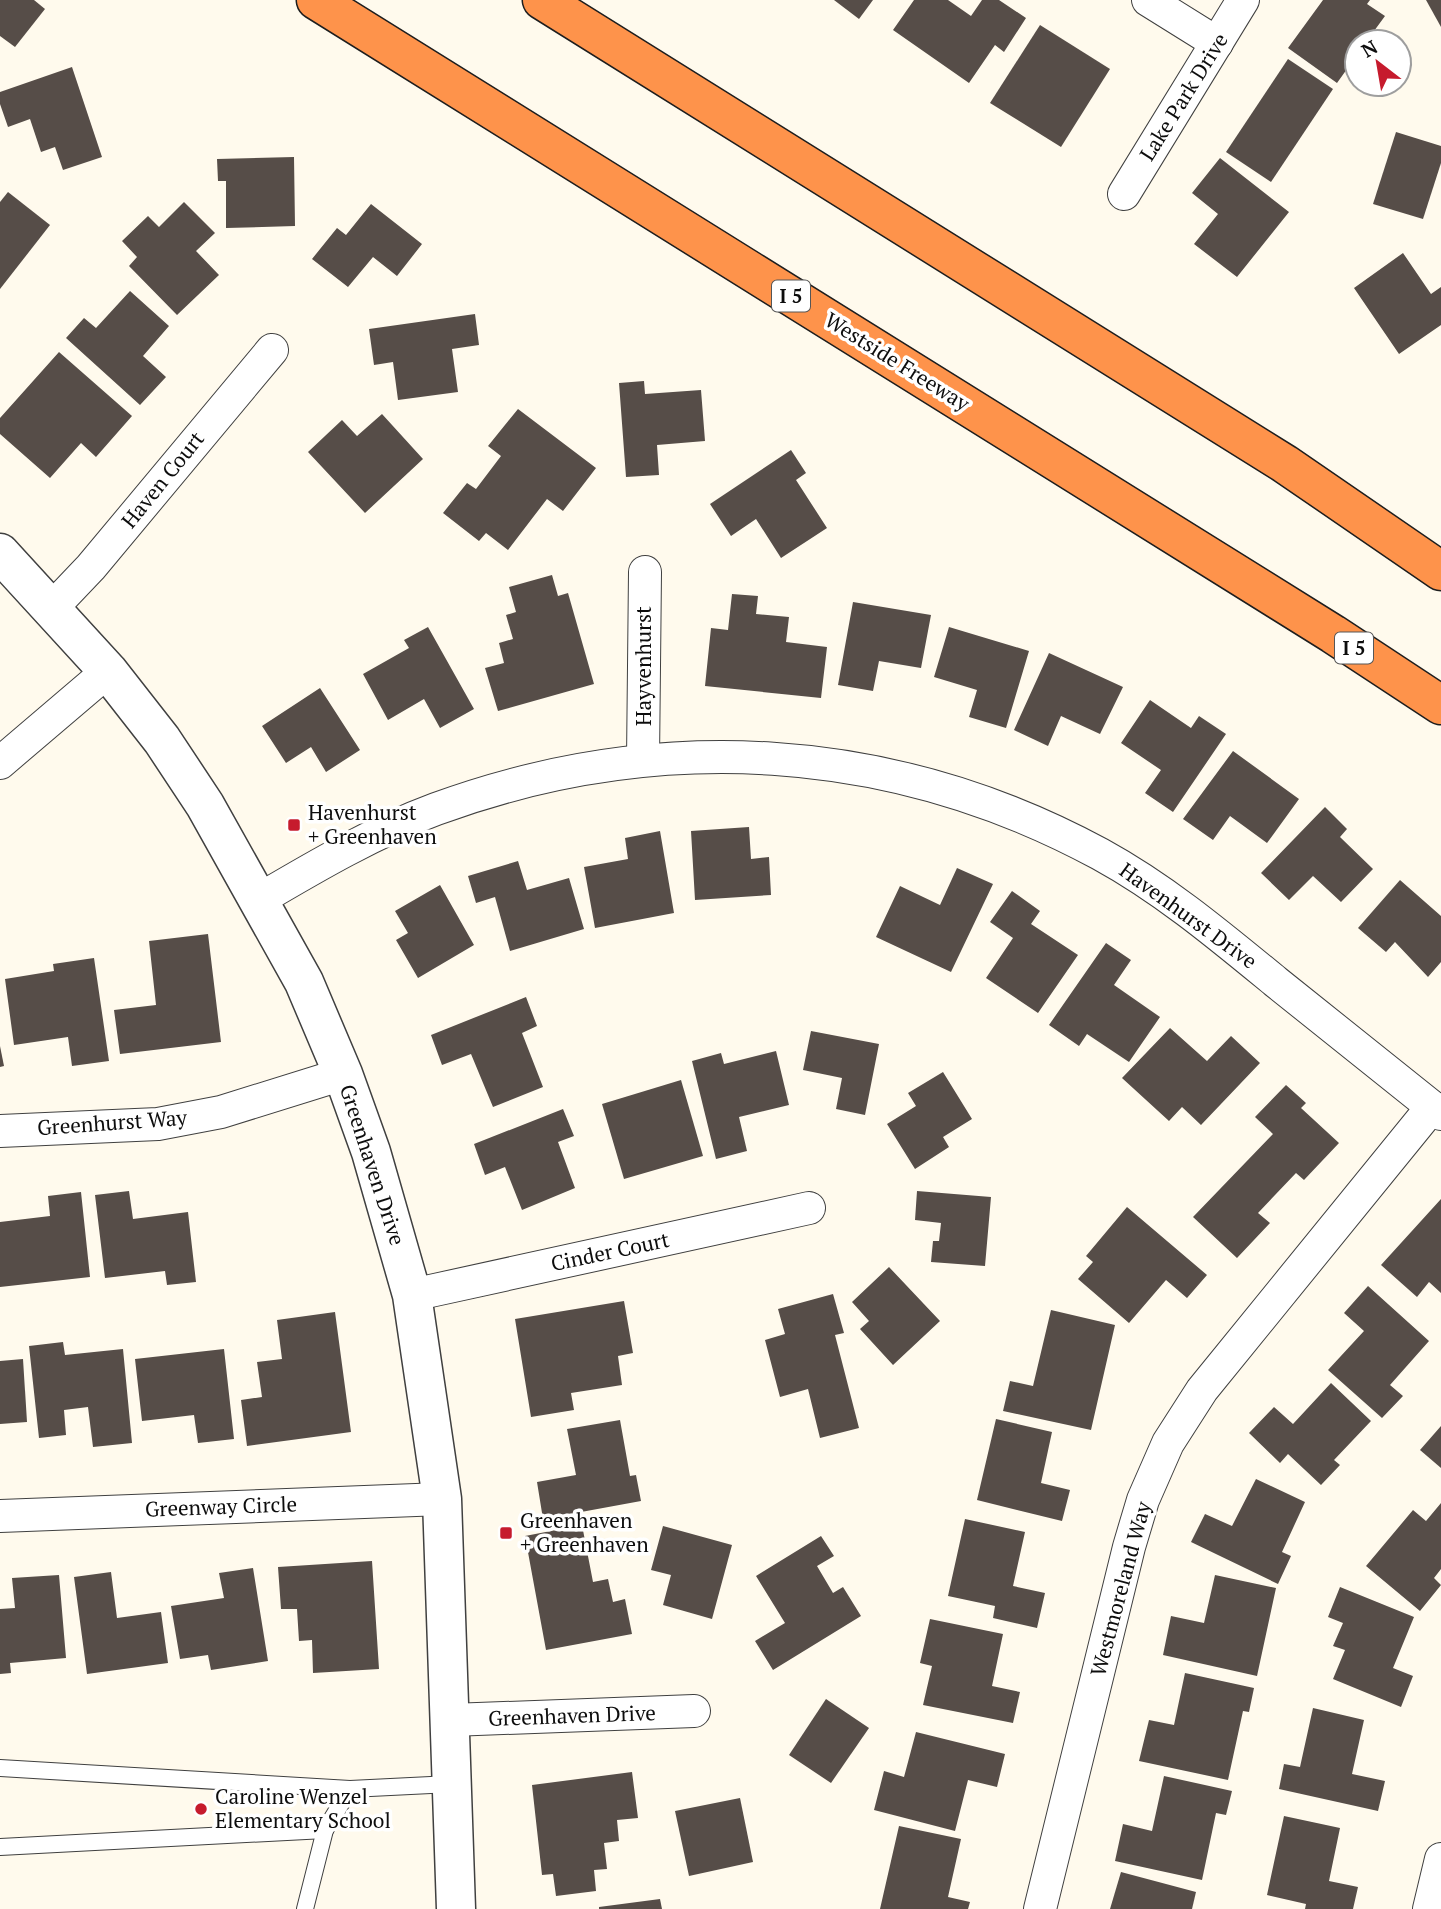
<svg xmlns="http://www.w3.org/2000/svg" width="1441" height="1909" font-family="'PT Serif',serif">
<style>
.building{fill:#564d48}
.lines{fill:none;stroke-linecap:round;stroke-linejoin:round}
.service-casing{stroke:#404040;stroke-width:18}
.minor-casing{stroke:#404040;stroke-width:34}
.tertiary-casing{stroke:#404040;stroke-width:41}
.motorway-casing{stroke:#1e1e1e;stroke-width:41}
.service{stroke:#fff;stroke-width:16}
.minor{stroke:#fff;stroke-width:32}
.tertiary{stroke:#fff;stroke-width:38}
.motorway{stroke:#fe934b;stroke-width:38}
.poi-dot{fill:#c61b2d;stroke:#fff;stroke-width:2.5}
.labels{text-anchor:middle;stroke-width:7;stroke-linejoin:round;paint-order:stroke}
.shield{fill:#fff;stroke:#565656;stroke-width:2}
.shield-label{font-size:19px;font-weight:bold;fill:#0d0d0d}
.street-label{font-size:21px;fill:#0d0d0d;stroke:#fff}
.poi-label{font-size:21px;fill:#0d0d0d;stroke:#fff;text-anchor:start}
</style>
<rect width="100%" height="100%" fill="#fffaed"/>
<g class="building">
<path d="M0 0H34L45 9 15 47 0 36Z"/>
<path d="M834 0H873L859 19Z"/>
<path d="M914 0H948L971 16 982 0H999L1026 18 1004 52 995 45 969 83 893 30Z"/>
<path d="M1323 0H1370L1367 4 1385 16 1366 42H1357V55L1337 83 1288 48Z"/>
<path d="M1426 0H1441V27Z"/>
<path d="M1040 25 1110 69 1061 147 990 103Z"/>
<path d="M1288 59 1333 89 1271 182 1226 152Z"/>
<path d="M72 67 102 157 63 170 55 147 41 152 30 119 8 127 0 104V92Z"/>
<path d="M1396 132 1441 146V163L1423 219 1373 204Z"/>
<path d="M294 157 295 226 226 228V181H218L217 159Z"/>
<path d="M1220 158 1289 212 1237 277 1194 244 1218 214 1192 193Z"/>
<path d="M8 192 50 225 0 289V202Z"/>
<path d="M184 202 215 233 196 251 219 275 177 315 129 266 137 257 122 241 148 216 159 227Z"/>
<path d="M371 204 422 244 397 276 373 257 348 287 312 259 337 228 346 235Z"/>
<path d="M1403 253 1431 294 1441 287V325L1399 354 1354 288Z"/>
<path d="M130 291 169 326 143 356 166 377 140 405 66 338 84 318 96 328Z"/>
<path d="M475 314 479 345 452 349 458 392 398 400 393 362 374 365 369 329Z"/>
<path d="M59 352 132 416 96 457 81 443 50 478 0 434V418Z"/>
<path d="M644 381 645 394 701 390 705 441 657 445 659 475 626 477 619 383Z"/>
<path d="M518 409 596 468 563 511 547 499 508 550 486 533 479 541 443 513 467 483 476 489 501 456 488 446Z"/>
<path d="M382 414 423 459 365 513 308 452 342 420 357 436Z"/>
<path d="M791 450 806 473 796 480 827 528 781 558 756 519 731 536 710 504Z"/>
<path d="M552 575 558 596 568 593 594 684 498 711 485 668 504 663 499 643 513 639 506 615 516 612 509 587Z"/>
<path d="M732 594 758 596 756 614 789 617 786 642 827 647 821 698 705 686 711 628 728 630Z"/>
<path d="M853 602 931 615 921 668 879 661 873 691 838 685Z"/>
<path d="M428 627 474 709 440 728 424 699 388 720 363 674 409 648 404 640Z"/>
<path d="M949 627 1029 651 1006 728 969 717 977 690 934 677Z"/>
<path d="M1049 653 1123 687 1100 734 1061 716 1048 746 1014 730Z"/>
<path d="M320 688 360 750 326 772 311 747 286 763 262 726Z"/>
<path d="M1150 700 1191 728 1199 716 1226 734 1173 812 1145 793 1161 770 1121 743Z"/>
<path d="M1233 751 1299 799 1267 843 1230 816 1213 840 1183 819Z"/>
<path d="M1325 807 1347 829 1340 837 1373 869 1341 902 1313 876 1289 900 1261 873Z"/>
<path d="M749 827 751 859 769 857 771 895 695 900 691 831Z"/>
<path d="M660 831 674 913 595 928 584 867 628 859 625 838Z"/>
<path d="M518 861 527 890 569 878 584 929 510 951 495 897 476 903 468 876Z"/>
<path d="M957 868 993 884 951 972 876 937 900 886 940 905Z"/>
<path d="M1400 880 1441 916V962L1428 977 1395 942 1386 952 1358 928Z"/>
<path d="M440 885 474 945 418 978 396 940 408 933 395 911Z"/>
<path d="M1012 891 1040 911 1031 924 1078 955 1038 1013 986 978 1013 938 990 922Z"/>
<path d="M208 934 221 1042 120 1054 114 1010 156 1005 149 941Z"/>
<path d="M1106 943 1131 960 1114 985 1160 1017 1129 1062 1087 1034 1079 1046 1049 1025Z"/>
<path d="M94 958 109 1061 72 1066 68 1037 14 1045 5 979 54 971 53 964Z"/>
<path d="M526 997 537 1026 522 1033 543 1087 493 1107 471 1054 442 1065 431 1035Z"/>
<path d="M1170 1028 1207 1061 1231 1036 1260 1063 1201 1125 1182 1107 1169 1121 1122 1078Z"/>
<path d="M811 1031 879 1044 865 1115 836 1109 842 1078 803 1070Z"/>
<path d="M0 1046 4 1066 0 1067Z"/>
<path d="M776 1051 789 1105 739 1117 747 1151 716 1159 692 1061 721 1053 724 1064Z"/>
<path d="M943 1072 972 1119 943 1137 949 1147 915 1169 887 1124 916 1106 908 1093Z"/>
<path d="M681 1080 703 1156 624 1179 602 1104Z"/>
<path d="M1286 1085 1306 1103 1301 1108 1339 1143 1304 1180 1296 1173 1258 1213 1270 1223 1237 1258 1193 1217 1273 1134 1255 1117Z"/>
<path d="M563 1109 574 1136 558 1142 575 1188 522 1210 505 1167 485 1175 474 1144Z"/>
<path d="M129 1191 133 1219 188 1212 196 1282 167 1285 165 1271 105 1278 95 1195Z"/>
<path d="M917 1191 991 1197 985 1266 931 1262 933 1241H939L941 1223 915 1220Z"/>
<path d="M81 1192 90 1277 0 1287V1222L50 1216 48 1196Z"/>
<path d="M1441 1199V1293L1429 1282 1417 1297 1381 1265Z"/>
<path d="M1127 1207 1207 1275 1187 1298 1166 1280 1129 1323 1078 1279 1093 1262 1086 1256Z"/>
<path d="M889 1267 940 1321 893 1365 860 1329 869 1321 852 1302Z"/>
<path d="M1368 1286 1429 1341 1390 1385 1403 1396 1382 1418 1328 1370 1364 1331 1344 1313Z"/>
<path d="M833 1294 844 1333 835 1335 859 1428 820 1438 808 1389 780 1397 765 1340 785 1334 778 1309Z"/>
<path d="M624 1301 633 1353 618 1356 622 1385 571 1393 574 1410 531 1417 515 1319Z"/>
<path d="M1051 1310 1115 1325 1091 1430 1003 1411 1010 1381 1033 1386Z"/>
<path d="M335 1312 351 1432 247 1446 241 1400 262 1397 257 1362 282 1359 277 1320Z"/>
<path d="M63 1342 65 1355 123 1349 132 1443 93 1447 88 1407 64 1410 66 1435 39 1438 29 1346Z"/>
<path d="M224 1349 234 1439 198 1443 194 1415 142 1421 135 1359Z"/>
<path d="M23 1359 27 1422 0 1424V1361Z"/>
<path d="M1331 1383 1371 1421 1334 1460 1340 1465 1321 1485 1288 1454 1280 1463 1249 1433 1274 1407 1293 1424Z"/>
<path d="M996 1419 1052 1432 1041 1483 1070 1490 1062 1521 977 1500Z"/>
<path d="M620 1420 630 1476 636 1475 641 1501 543 1519 537 1482 576 1475 567 1429Z"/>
<path d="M1441 1426V1468L1420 1450Z"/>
<path d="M1256 1479 1305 1502 1282 1552 1291 1556 1278 1584 1191 1542 1205 1514 1232 1526Z"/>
<path d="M1441 1503V1569L1434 1578 1441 1585 1420 1611 1366 1566 1413 1510 1426 1521Z"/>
<path d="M965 1519 1025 1532 1013 1586 1045 1593 1037 1628 993 1618 995 1606 948 1596Z"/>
<path d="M582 1525 593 1582 608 1579 613 1602 625 1599 632 1634 546 1650 525 1536Z"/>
<path d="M663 1526 732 1545 712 1619 663 1605 671 1575 651 1570Z"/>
<path d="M821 1536 834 1556 817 1566 833 1593 843 1587 861 1616 773 1670 755 1641 785 1623 756 1576Z"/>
<path d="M372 1561 379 1669 313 1673 312 1640 299 1641 297 1609H281L278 1567Z"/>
<path d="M253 1568 268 1661 211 1670 208 1655 180 1659 171 1606 224 1598 219 1573Z"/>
<path d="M111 1572 117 1618 161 1612 168 1663 87 1674 74 1577Z"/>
<path d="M59 1575 66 1658 10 1663 11 1673 0 1674V1609L15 1608 12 1578Z"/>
<path d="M1215 1575 1276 1588 1257 1676 1163 1655 1171 1616 1204 1623Z"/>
<path d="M1340 1587 1414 1617 1393 1668 1413 1676 1401 1707 1333 1679 1345 1650 1333 1646 1343 1623 1328 1617Z"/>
<path d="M930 1619 1003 1634 992 1686 1020 1692 1013 1723 923 1705 932 1666 920 1663Z"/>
<path d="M1185 1673 1254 1688 1249 1712 1243 1711 1228 1780 1139 1761 1149 1720 1174 1725Z"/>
<path d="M826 1699 869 1728 831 1783 789 1755Z"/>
<path d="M1313 1708 1364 1720 1352 1774 1385 1781 1378 1811 1279 1789 1284 1764 1300 1767Z"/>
<path d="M916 1732 1005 1754 997 1787 968 1780 955 1831 874 1810 884 1771 904 1777Z"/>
<path d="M632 1772 638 1818 617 1820 619 1841 604 1843 607 1869 594 1870 596 1891 556 1896 553 1874 542 1875 532 1785Z"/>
<path d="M1164 1776 1232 1791 1226 1815 1216 1813 1202 1880 1115 1861 1123 1824 1152 1831Z"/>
<path d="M740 1798 753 1862 689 1876 675 1811Z"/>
<path d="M1284 1816 1340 1828 1329 1881 1358 1887 1353 1909H1305L1306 1904 1267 1895Z"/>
<path d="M899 1826 961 1839 948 1897 970 1902 968 1909H880Z"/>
<path d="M1121 1872 1196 1892 1192 1909H1110Z"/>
<path d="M660 1899 662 1909H599V1907Z"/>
</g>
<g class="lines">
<defs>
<g id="service">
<path d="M0 1768 350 1789 451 1784"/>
<path d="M0 1847 325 1830 350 1789"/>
<path d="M305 1909 325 1830"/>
</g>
<g id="minor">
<path d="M1148 0 1217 43"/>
<path d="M1124 194 1243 0"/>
<path d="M52 608 91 567 272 350"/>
<path d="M643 760 645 572"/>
<path d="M0 763 108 671"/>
<path d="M260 899C316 866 374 832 436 809 658 728 891 741 1100 854 1164 889 1220 936 1276 982 1331 1026 1386 1070 1441 1114"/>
<path d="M0 1131 158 1124 221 1112 343 1074"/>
<path d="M412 1295 809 1208"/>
<path d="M0 1516 442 1499"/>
<path d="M451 1720 694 1711"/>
<path d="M1040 1909 1129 1547 1143 1500 1168 1443 1202 1390 1432 1107"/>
<path d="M1429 1909 1441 1859"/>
</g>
<path id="tertiary" d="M0 553 108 671 162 740 205 805 304 982 343 1074 371 1152 412 1295 442 1499 456 1909"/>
<g id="motorway">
<path d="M316 0 1333 634 1441 705"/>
<path d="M542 0 1285 464 1441 571"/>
</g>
</defs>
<use href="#service" class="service-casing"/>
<use href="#minor" class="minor-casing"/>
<use href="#tertiary" class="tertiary-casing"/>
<use href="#motorway" class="motorway-casing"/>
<use href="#service" class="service"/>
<use href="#minor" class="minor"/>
<use href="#tertiary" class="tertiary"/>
<use href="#motorway" class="motorway"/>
</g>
<g class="poi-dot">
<rect x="287" y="818" width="14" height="14" rx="3.5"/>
<rect x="499" y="1526" width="14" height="14" rx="3.5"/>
<circle cx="201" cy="1809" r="7"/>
</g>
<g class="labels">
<g class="shield">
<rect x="772" y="280.5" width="38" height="31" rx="5"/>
<rect x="1335" y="632.5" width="38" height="31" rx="5"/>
</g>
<g class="shield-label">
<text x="791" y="303">I 5</text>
<text x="1354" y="655">I 5</text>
</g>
<g class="street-label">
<text transform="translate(1184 97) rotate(-58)" y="7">Lake Park Drive</text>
<text transform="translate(897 362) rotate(32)" y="7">Westside Freeway</text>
<text transform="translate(163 480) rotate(-51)" y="7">Haven Court</text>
<text transform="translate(644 666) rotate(-90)" y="7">Hayvenhurst</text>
<text transform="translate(1188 916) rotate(36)" y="7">Havenhurst Drive</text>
<text transform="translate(112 1123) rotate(-4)" y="7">Greenhurst Way</text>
<text transform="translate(372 1165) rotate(72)" y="7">Greenhaven Drive</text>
<text transform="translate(610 1252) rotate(-12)" y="7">Cinder Court</text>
<text transform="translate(221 1507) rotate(-2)" y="7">Greenway Circle</text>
<text transform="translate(1121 1589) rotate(-75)" y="7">Westmoreland Way</text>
<text transform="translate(572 1716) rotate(-2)" y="7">Greenhaven Drive</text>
</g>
<g class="poi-label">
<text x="308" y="820">Havenhurst<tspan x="308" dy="24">+ Greenhaven</tspan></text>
<text x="520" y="1528">Greenhaven<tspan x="520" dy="24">+ Greenhaven</tspan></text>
<text x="215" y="1804">Caroline Wenzel<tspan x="215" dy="24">Elementary School</tspan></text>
</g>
</g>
<g transform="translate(1378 63) rotate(329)"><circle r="33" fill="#ffffff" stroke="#9e9e9e" stroke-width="2"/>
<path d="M0-5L12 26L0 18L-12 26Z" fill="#c61b2d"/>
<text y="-10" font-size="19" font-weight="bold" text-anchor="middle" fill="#0d0d0d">N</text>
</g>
</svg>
